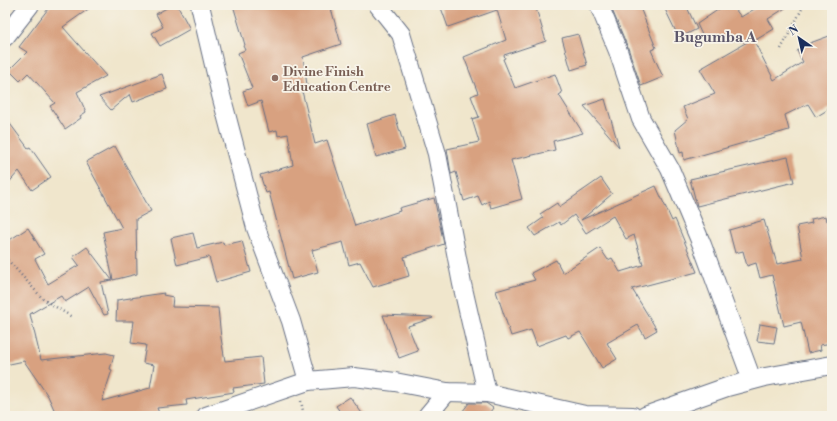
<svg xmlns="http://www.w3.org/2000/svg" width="837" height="421" font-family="'Libre Bodoni',serif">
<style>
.building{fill:#d8a180}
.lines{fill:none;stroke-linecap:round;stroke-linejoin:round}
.minor-casing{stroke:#666f84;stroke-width:20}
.path{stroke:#666f84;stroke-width:2.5;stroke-dasharray:1 3;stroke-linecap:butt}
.minor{stroke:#fff;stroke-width:18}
.education-dot{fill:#8d6e63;stroke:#f7f3e8;stroke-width:1.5}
.labels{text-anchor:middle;stroke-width:3.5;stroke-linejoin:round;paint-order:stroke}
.education-label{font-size:13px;font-weight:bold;fill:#785e54;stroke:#f7f3e8;text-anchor:start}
.quarter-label{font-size:15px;font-weight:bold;fill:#5d576a;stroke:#f7f3e8}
</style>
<rect width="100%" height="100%" fill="#f7f3e8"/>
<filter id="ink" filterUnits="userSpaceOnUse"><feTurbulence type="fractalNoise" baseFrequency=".025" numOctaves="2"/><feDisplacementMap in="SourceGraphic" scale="8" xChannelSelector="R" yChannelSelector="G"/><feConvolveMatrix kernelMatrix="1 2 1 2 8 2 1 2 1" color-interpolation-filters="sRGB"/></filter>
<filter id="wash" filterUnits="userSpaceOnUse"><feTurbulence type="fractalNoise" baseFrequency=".012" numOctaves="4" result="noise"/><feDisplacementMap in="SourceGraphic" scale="16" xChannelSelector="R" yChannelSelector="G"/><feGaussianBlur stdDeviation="0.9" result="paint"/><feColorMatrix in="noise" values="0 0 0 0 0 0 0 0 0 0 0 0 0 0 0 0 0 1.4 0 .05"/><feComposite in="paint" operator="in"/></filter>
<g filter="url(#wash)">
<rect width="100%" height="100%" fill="#f0e6cc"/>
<g id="blocks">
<g class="building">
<path d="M51 5H94L63 27 106 76 77 92 86 112 80 116 81 118 65 129 50 106 55 103 28 73 20 81 9 70 27 52 19 47Z"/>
<path d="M172 5H177L190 29 160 46 152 33 163 27 156 14Z"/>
<path d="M233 5H330L341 44 303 57 307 85 301 87 315 144 327 140 355 226 400 211 399 208 434 198 444 244 404 257 409 276 373 287 360 262 349 265 343 242 312 250 318 272 292 279 269 192 266 193 260 175 293 165 288 134 278 136 277 130 269 132 261 101 248 106 243 91 252 88 238 53 245 50 243 46 245 45Z"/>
<path d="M440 5H535L546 41 504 55 505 58 503 59 515 88 555 74 562 93 559 95 583 133 553 141 555 150 511 160 522 199 491 208 489 201 482 205 478 196 464 201 456 172 451 174 447 149 479 142 472 119 479 117 471 96 478 93 464 57 506 40 497 10 448 27Z"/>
<path d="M610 5H639L656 48 651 50 663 77 641 86 628 48Z"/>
<path d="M663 5H686L697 29 679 38Z"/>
<path d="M725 5H732L741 17 761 5H790L768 19 774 29 754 41 774 80 803 62 797 51 810 43 832 35V107L816 117 808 104 785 115 789 130 684 160 683 152 680 153 675 130 688 119 683 107 715 94 700 69 747 42 702 35 697 24Z"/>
<path d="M578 34 587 65 571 70 562 38Z"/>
<path d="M162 74 167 89 133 102 130 94 111 110 99 97Z"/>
<path d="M605 99 619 147 584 106Z"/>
<path d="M395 115 405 149 376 157 367 124Z"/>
<path d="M5 117 28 148 30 147 51 177 32 190 19 171 5 187Z"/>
<path d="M115 146 151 211 136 219 137 274 113 280 103 232 122 228 86 162Z"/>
<path d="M788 157 794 182 697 206 690 179Z"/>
<path d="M601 178 612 194 581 220 656 186 672 221 675 219 697 272 632 289 657 330 645 337 638 325 607 343 617 359 602 368 580 332 568 338 566 335 537 346 531 330 511 336 496 291 535 280 531 273 556 260 563 273 600 248 608 260 612 258 620 272 643 265 634 235 626 239 613 216 586 233 574 215 561 225 559 222 535 236 529 228 543 218 540 214 557 203 559 207Z"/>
<path d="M826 216 827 221 832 219V343L820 345 821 350 808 353 801 322 784 326 772 275 760 278 756 263 747 266 743 251 735 253 729 230 764 220 777 264 803 259 797 226 812 223 811 219Z"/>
<path d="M28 228 44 254 35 259 48 284 79 265 73 257 87 247 112 280 101 282 108 314 104 315 89 287 65 302 61 296 30 314 41 360 106 353 114 355 110 369 112 370 102 401 150 388 154 365 143 363 146 345 131 343 134 321H116L117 300 164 293 163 295 173 297 172 307 218 308 221 338 225 361 261 357 264 384 233 388 234 392 186 400 187 405 157 408 159 413 146 416H57L48 396 24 361 5 365V243Z"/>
<path d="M193 233 197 248 223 242 224 245 242 241 251 272 216 282 209 257 177 265 171 238Z"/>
<path d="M383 315 432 317 433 318 408 326 418 351 399 358Z"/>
<path d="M760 324 777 327 774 343 757 341Z"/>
<path d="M350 397 364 416H343L336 406Z"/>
<path d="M469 403H486L493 408 487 416H459Z"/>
</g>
</g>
</g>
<g filter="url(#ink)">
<use href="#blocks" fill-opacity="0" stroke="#666f84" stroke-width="1"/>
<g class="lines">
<defs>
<g id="minor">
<path d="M200 5 221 95 256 228 291 321 308 381"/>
<path d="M378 5 401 34 437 154 462 284 487 393"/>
<path d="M599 5 618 51 641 119 670 169 702 245 752 380"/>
<path d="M5 37 30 5"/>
<path d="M206 416 308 381 354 377 395 382 447 392 487 393 585 415 633 416"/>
<path d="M427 416 447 392"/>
<path d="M645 416 727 387 765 377 832 365"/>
</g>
</defs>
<use href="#minor" class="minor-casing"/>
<g class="path">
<path d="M781 49 804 5"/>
<path d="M5 257 43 299 72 317"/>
<path d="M301 401 304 416"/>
</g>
<use href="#minor" class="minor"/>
</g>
</g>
<circle class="education-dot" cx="275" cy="78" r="4"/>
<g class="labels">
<g class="education-label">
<text x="283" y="76">Divine Finish<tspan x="283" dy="15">Education Centre</tspan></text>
</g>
<g class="quarter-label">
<text x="715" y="42">Bugumba A</text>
</g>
</g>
<rect width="837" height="421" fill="none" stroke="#f7f3e8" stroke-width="20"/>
<g transform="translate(799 38) rotate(326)" stroke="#f7f3e8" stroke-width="3" paint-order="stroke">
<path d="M0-3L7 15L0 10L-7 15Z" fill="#1b2f5e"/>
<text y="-6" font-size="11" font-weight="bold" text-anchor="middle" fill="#1b2f5e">N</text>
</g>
</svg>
